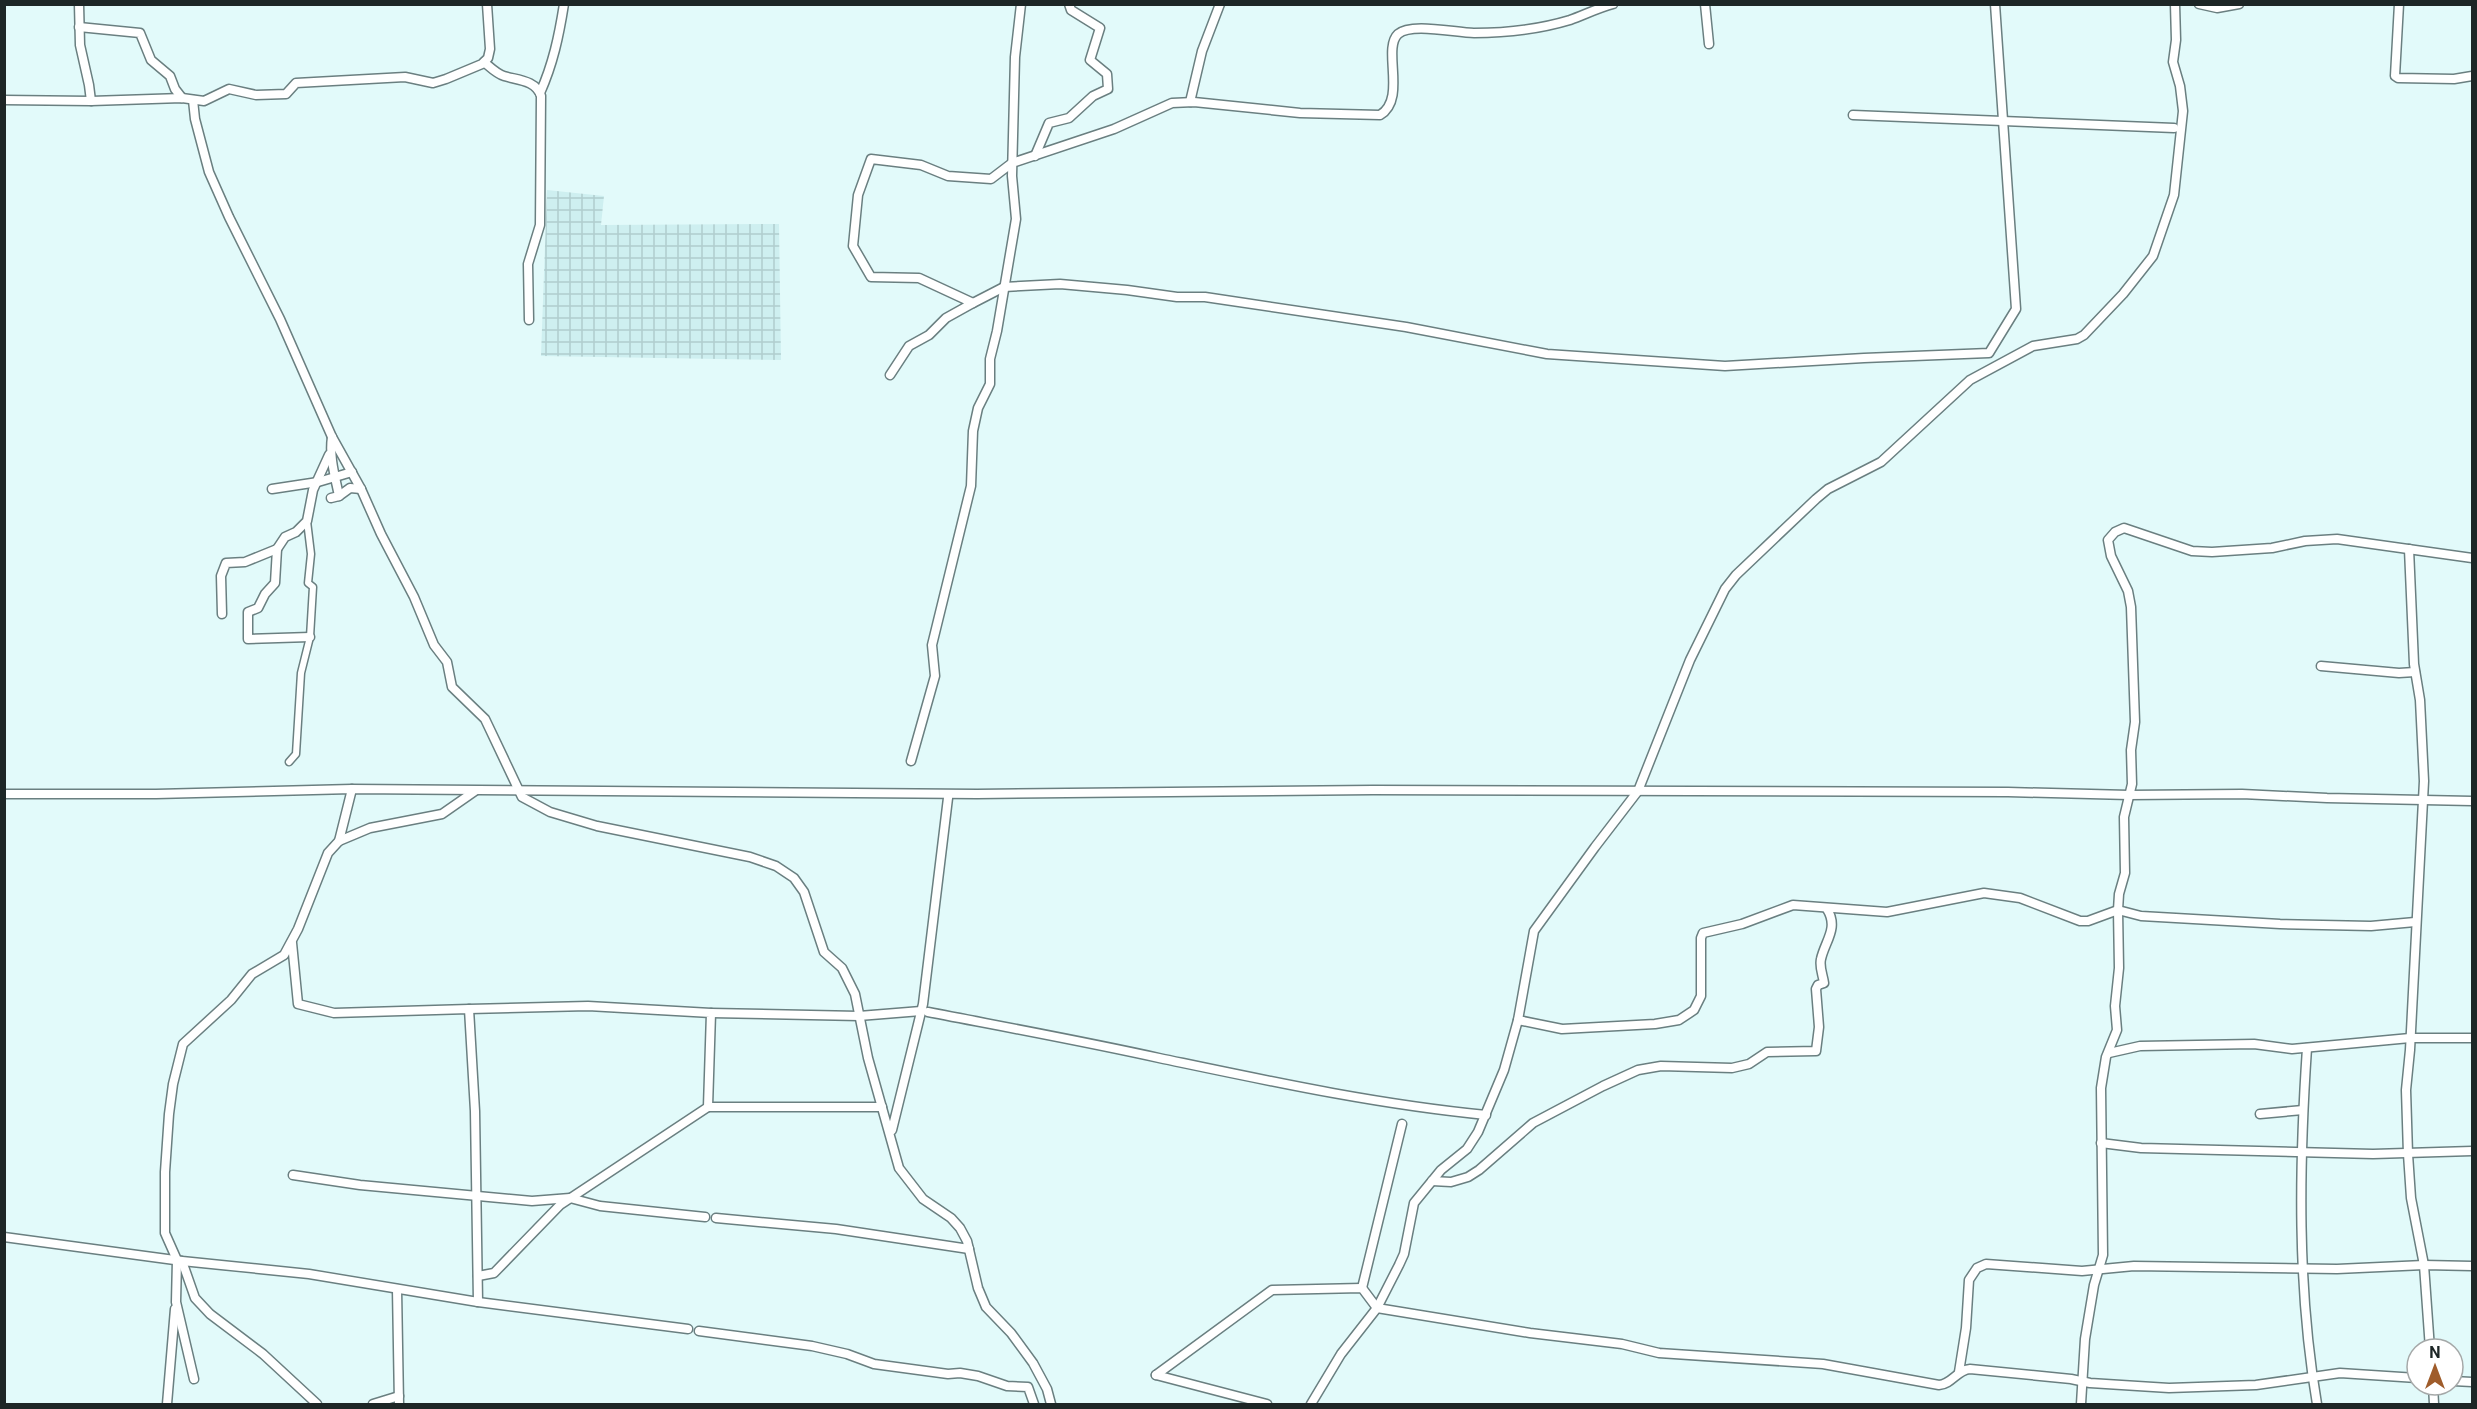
<svg xmlns="http://www.w3.org/2000/svg" width="2477" height="1409" font-family="Roboto,sans-serif">
<style>
.industrial{fill:url(#industrial-grid)}
.lines{fill:none;stroke-linecap:round;stroke-linejoin:round}
.pedestrian-casing{stroke:#6a7f80;stroke-width:9}
.minor-casing{stroke:#6a7f80;stroke-width:11}
.pedestrian{stroke:#fff;stroke-width:6}
.minor{stroke:#fff;stroke-width:8}
</style>
<defs>
<pattern id="industrial-grid" width="8" height="8" patternUnits="userSpaceOnUse" patternTransform="scale(1.5)"><rect width="8" height="8" fill="#ceeff0"/><path d="M0 4h8M4 0v8" fill="none" stroke="#b0cdce"/></pattern>
</defs>
<rect width="100%" height="100%" fill="#e2fafa"/>
<path class="industrial" d="M547 190 604 196 601 225 779 224 781 360 541 356Z"/>
<g class="lines">
<defs>
<path id="pedestrian" d="M289 762 296 754 301 673 310 637 313 587 308 583 311 554 307 521"/>
<g id="minor">
<path d="M79 4 80 45 89 85 91 101"/>
<path d="M1705 4 1709 44"/>
<path d="M2199 4 2217 8 2239 4"/>
<path d="M2399 4 2395 76 2398 78 2454 79 2472 76"/>
<path d="M79 27 140 33 151 60 170 76 175 89 182 98"/>
<path d="M484 62C490 67 497 74 504 76 517 80 536 80 541 96L540 225 528 264 529 320"/>
<path d="M540 93C553 64 559 36 564 4"/>
<path d="M4 100 91 101 182 98 204 101 229 89 256 95 286 94 296 83 405 77 433 83 446 79 482 64 488 58 490 49 487 4"/>
<path d="M193 100 195 119 209 172 229 217 280 319 332 437 361 489 381 534 414 597 434 645 447 662 452 687 485 719 522 797 550 812 597 826 750 857 776 866 794 878 804 892 824 952 842 968 855 994 868 1058 899 1168 923 1199 951 1218 960 1228 967 1241 978 1288 986 1307 1011 1333 1033 1363 1047 1389 1051 1404"/>
<path d="M1190 102 1202 51 1220 4"/>
<path d="M1853 115 2174 128"/>
<path d="M1035 156 1049 123 1069 118 1093 96 1108 89 1107 74 1090 60 1100 28 1071 10 1069 4"/>
<path d="M973 303 1004 287 1060 284 1127 290 1177 297H1205L1406 327 1547 354 1725 366 1864 358 1989 353 2016 309 1995 4"/>
<path d="M890 375 909 346 929 335 946 318 973 303 919 278 871 277 853 246 858 195 871 159 921 165 948 176 991 179 1012 163 1114 129 1172 103 1194 102 1300 113 1380 115C1407 99 1382 49 1398 34 1411 22 1456 33 1474 33 1506 33 1540 29 1570 20 1584 15 1598 8 1613 4"/>
<path d="M272 489 318 482 352 472"/>
<path d="M339 496 350 488 361 489"/>
<path d="M331 498 339 496C335 476 329 457 332 437"/>
<path d="M277 549 275 583 265 594 258 608 248 612V639L310 637"/>
<path d="M2409 549 2414 664 2420 700 2424 781 2410 1050 2406 1090 2408 1154 2411 1198 2424 1265 2430 1349"/>
<path d="M222 614 221 576 226 563 245 562 277 549 285 537 296 532 307 521 313 490 329 455"/>
<path d="M2321 666 2399 673 2415 672"/>
<path d="M911 761 935 676 932 645 971 486 973 431 978 408 990 384V359L997 331 1016 219 1012 176 1015 57 1021 4"/>
<path d="M4 794H156L352 789 977 794 1373 790 2008 792 2129 795 2242 794 2327 798 2472 801"/>
<path d="M339 841 352 789"/>
<path d="M292 943 298 1004 334 1013 469 1009 475 1111 478 1302"/>
<path d="M469 1009 588 1006 711 1013 708 1107 560 1205 494 1273 478 1276"/>
<path d="M928 1012C1005 1027 1082 1041 1159 1058 1269 1081 1374 1104 1486 1115"/>
<path d="M711 1013 859 1016 921 1011"/>
<path d="M1518 1020 1562 1029 1655 1024 1679 1020 1694 1010 1701 996V938L1703 933 1742 924 1793 905 1887 912 1984 893 2020 898 2080 921H2088L2118 910 2141 916 2280 924 2371 926 2415 922"/>
<path d="M2307 1048C2299 1167 2297 1287 2317 1404"/>
<path d="M2109 1053 2140 1046 2254 1044 2292 1049 2410 1038H2472"/>
<path d="M708 1107H882"/>
<path d="M2260 1114 2303 1110"/>
<path d="M892 1130 923 1004 948 798"/>
<path d="M2101 1143 2141 1148 2373 1154 2472 1151"/>
<path d="M293 1175 360 1185 532 1201 570 1198 600 1206 705 1217"/>
<path d="M1432 1181 1451 1182 1468 1177 1479 1170 1533 1123 1603 1086 1638 1070 1661 1066 1732 1068 1749 1064 1767 1052 1816 1051 1819 1027 1816 989 1818 985 1824 983C1823 975 1819 967 1821 959 1825 941 1839 928 1827 909"/>
<path d="M716 1218 836 1229 969 1249"/>
<path d="M4 1237 182 1261 309 1274 478 1302 688 1329"/>
<path d="M182 1261 195 1298 210 1314 263 1354 317 1404"/>
<path d="M1362 1288 1402 1124"/>
<path d="M397 1289 399 1404"/>
<path d="M699 1331 812 1346 847 1354 874 1364 948 1374 960 1373 978 1376 1007 1386 1028 1387 1034 1404"/>
<path d="M1959 1372 1966 1328 1969 1280 1977 1268 1986 1264 2082 1271 2134 1266 2337 1269 2424 1265 2472 1266"/>
<path d="M1156 1375 1272 1290 1362 1288 1377 1308 1530 1333 1622 1344 1659 1353 1823 1364 1939 1385C1952 1384 1957 1370 1970 1369L2071 1379 2090 1383 2169 1388 2256 1385 2340 1373 2417 1378"/>
<path d="M1156 1375 1267 1404"/>
<path d="M194 1379 176 1302 177 1260 165 1233V1172L169 1114 173 1084 183 1044 231 1000 252 974 284 955 298 929 328 853 339 841 370 828 442 814 475 791"/>
<path d="M2453 1381 2472 1382"/>
<path d="M2433 1385 2434 1404"/>
<path d="M167 1404 175 1309"/>
<path d="M373 1404 399 1396"/>
<path d="M1311 1404 1341 1354 1377 1308 1399 1265 1404 1254 1414 1203 1441 1170 1467 1149 1478 1132 1504 1070 1518 1020 1534 931 1595 847 1638 791 1690 660 1725 589 1736 575 1816 499 1828 489 1881 462 1970 380 2033 346 2077 339 2084 335 2123 294 2153 256 2174 195 2183 111 2180 86 2173 62 2176 40 2175 4"/>
<path d="M2081 1404 2085 1339 2094 1285 2103 1255 2101 1088 2106 1057 2117 1030 2115 1006 2119 968 2118 910 2119 894 2125 873 2124 817 2132 784 2131 750 2135 722 2131 607 2128 591 2111 556 2108 540 2115 532 2124 528 2192 551 2212 552 2272 548 2305 541 2337 539 2472 558"/>
</g>
</defs>
<use href="#pedestrian" class="pedestrian-casing"/>
<use href="#minor" class="minor-casing"/>
<use href="#pedestrian" class="pedestrian"/>
<use href="#minor" class="minor"/>
</g>
<rect width="2477" height="1409" fill="none" stroke="#1d2626" stroke-width="12"/>
<g transform="translate(2435 1367)"><circle r="28" fill="#ffffff" stroke="#a5a8a8" stroke-width="1.5"/>
<path d="M0-4.5L10 22L0 15L-10 22Z" fill="#9f5c2b"/>
<text y="-9" font-size="16" font-weight="bold" text-anchor="middle" fill="#1d2626">N</text>
</g>
</svg>
